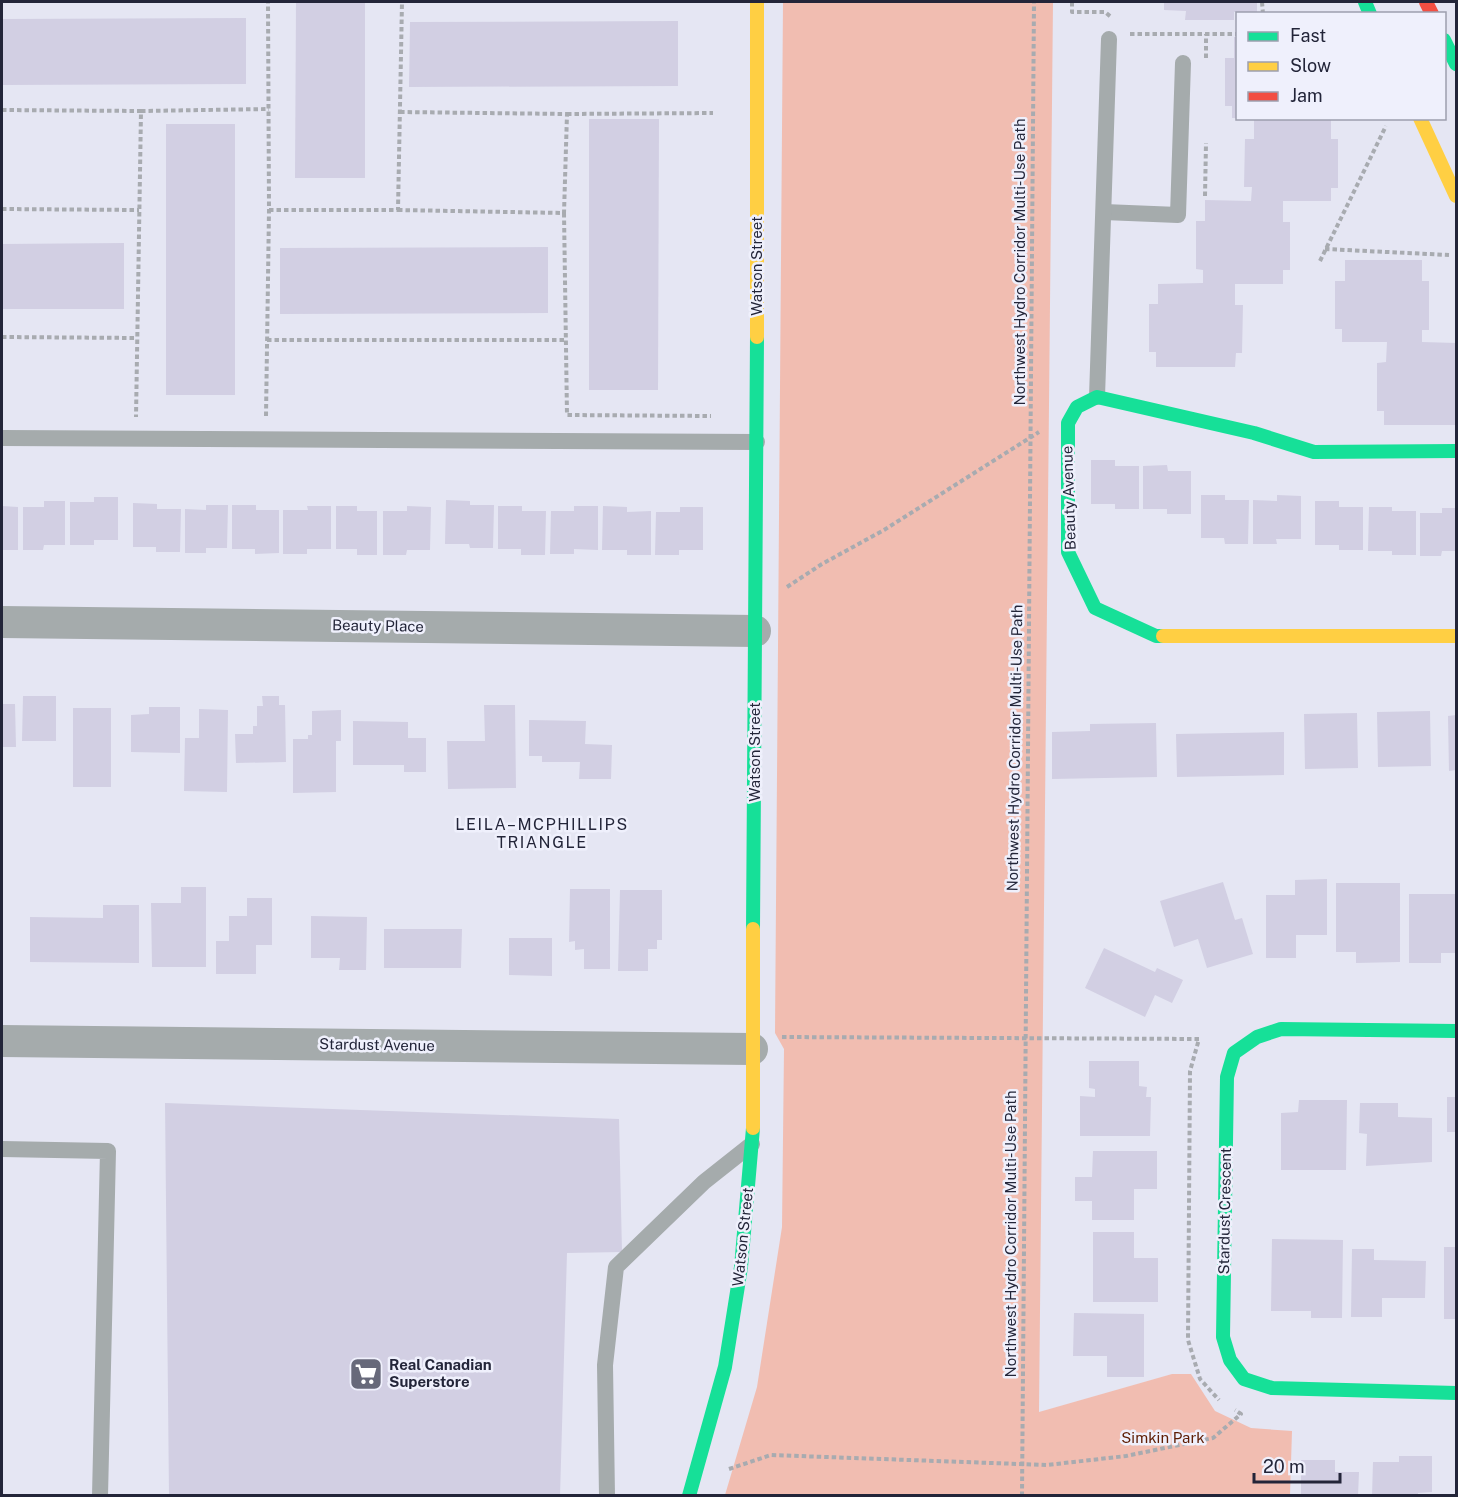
<svg xmlns="http://www.w3.org/2000/svg" width="1458" height="1497" font-family="'Public Sans',sans-serif">
<style>
.green{fill:#f1bdb1}
.building{fill:#d2cfe3}
.lines{fill:none;stroke-linecap:round;stroke-linejoin:round}
.path{stroke:#a8abb0;stroke-width:4;stroke-dasharray:4.5 3;stroke-linecap:butt}
.lane{stroke:#a5abac;stroke-width:16}
.street{stroke:#a5abac;stroke-width:32}
.fast{stroke:#16e098;stroke-width:14}
.slow{stroke:#ffcf43;stroke-width:14}
.jam{stroke:#f24e42;stroke-width:14}
.labels{text-anchor:middle;stroke-width:5;stroke-linejoin:round;paint-order:stroke}
.street-label{font-size:15px;fill:#232539;stroke:#eff0fc}
.poi-label{font-size:15px;font-weight:bold;fill:#232539;stroke:#eff0fc;text-anchor:start}
.park-label{font-size:15px;fill:#5e1d04;stroke:#eff0fc}
.neighbourhood-label{font-size:16px;letter-spacing:1.5px;fill:#232539;stroke:#eff0fc}
</style>
<rect width="100%" height="100%" fill="#e5e6f3"/>
<path class="green" d="M783 2H1053L1039 1412 1172 1374H1191L1215 1411 1251 1428 1292 1431 1290 1495H725L757 1387 782 1227 784 1049 775 1033Z"/>
<g class="building">
<path d="M296 2H365V178H295Z"/>
<path d="M1164 2H1257V13L1234 12V20H1185L1186 11 1164 10Z"/>
<path d="M246 18V84L2 85V19Z"/>
<path d="M678 21V86L409 87 410 22Z"/>
<path d="M1234 37H1238V118H1232V106H1225V58H1234Z"/>
<path d="M1254 118H1331V139H1338V188H1331V201H1283V222H1290V270H1283V284H1235V305H1243L1242 353H1236L1235 367H1156V352H1149V304H1158V284L1203 283V270L1196 269V221H1205V200L1251 201 1252 187H1244L1245 139H1254Z"/>
<path d="M589 119H659L658 390H589Z"/>
<rect x="166" y="124" width="69" height="271"/>
<path d="M124 243V309H2V244Z"/>
<path d="M548 247V313L280 314V248Z"/>
<path d="M1345 260H1422V281H1429V330H1422V342L1456 343V425H1384V411H1377V363L1386 362 1387 342H1342V329H1335V281H1345Z"/>
<path d="M1091 460H1115V466H1139V509H1115V504H1091Z"/>
<path d="M1167 465 1168 471H1191V514H1167V509H1143V466Z"/>
<path d="M1201 495H1225V500H1249L1248 544H1225L1224 538H1201Z"/>
<path d="M1277 495 1301 496V539H1276L1277 544H1253V500L1277 501Z"/>
<path d="M94 497H118V540H94V545H70V502H94Z"/>
<path d="M446 500 470 501V505H494L493 548H470L469 544H445Z"/>
<path d="M44 501H65V545H44L43 550H23V507H44Z"/>
<path d="M1315 501H1339V507H1363V550H1339V545H1315Z"/>
<path d="M133 503 157 504V509H181L180 552H156V547H133Z"/>
<path d="M206 505H228L227 548H206V553H185V509L206 510Z"/>
<path d="M232 505H256V510H279V553L255 554V549H232Z"/>
<path d="M2 506 18 507V550H2Z"/>
<path d="M307 506H331V549H307V554H283V510H308Z"/>
<path d="M336 506H357V511H377V555H357V549H336Z"/>
<path d="M407 506 431 507 430 550H407L406 555H383V511H407Z"/>
<path d="M498 506H522V511H546L545 555H521V549H498Z"/>
<path d="M574 506H598V550L574 549V554H550L551 511H574Z"/>
<path d="M603 506 627 507V512L651 511V555H627V550H602Z"/>
<path d="M680 507H703V550H679V555H655L656 512H680Z"/>
<path d="M1369 507H1392V511H1416V555H1392V551H1368Z"/>
<path d="M1442 508H1456V551H1442L1441 556H1420V513H1442Z"/>
<path d="M23 696H56V741H22Z"/>
<path d="M262 696H279V705H285L286 762 236 763 235 734H253V726H257V706H263Z"/>
<path d="M2 704H15L16 747H2Z"/>
<path d="M484 705H515L516 788 448 789 447 741H485Z"/>
<path d="M149 707H180V753L131 752V715L149 714Z"/>
<rect x="73" y="708" width="38" height="79"/>
<path d="M199 709 228 710 227 792 184 791 185 738H199Z"/>
<path d="M341 710V741H336V792L293 793V739H308V735H312V711Z"/>
<path d="M1430 711 1431 766 1378 767 1377 712Z"/>
<path d="M1357 713 1358 768 1305 769 1304 714Z"/>
<path d="M1456 715V770L1449 771 1448 716Z"/>
<path d="M529 720 586 721 585 744 612 745 611 779H579L580 762H542V756H529Z"/>
<path d="M353 721 408 722V738H426V772H404V765H353Z"/>
<path d="M1156 723 1157 777 1052 779V732L1090 731V724Z"/>
<path d="M1284 732V775L1177 777 1176 734Z"/>
<path d="M1327 879V935H1296V958H1266V895H1295V880Z"/>
<path d="M1223 882 1235 920 1242 918 1253 954 1207 968 1198 939 1174 947 1160 901Z"/>
<path d="M1336 883H1400V962L1356 963V952H1336Z"/>
<path d="M181 887H206V967H152L151 903H181Z"/>
<path d="M570 889H610V969H584V949L575 950V941L569 942Z"/>
<path d="M620 890H662V940H657V949H648V971H618Z"/>
<path d="M1409 894H1456V953H1441V963H1409Z"/>
<path d="M247 898H272V945H256V974H216V941H229V916H247Z"/>
<path d="M103 905H139V963L30 962V917L103 918Z"/>
<path d="M311 916 367 917 366 970H339L340 958H311Z"/>
<path d="M384 929H462L461 968H384Z"/>
<path d="M509 938H552V976L509 975Z"/>
<path d="M1104 948 1155 972 1157 968 1183 980 1172 1003 1155 995 1145 1017 1085 988Z"/>
<path d="M1089 1061H1139V1086L1147 1087 1146 1097H1151L1150 1136H1080V1096L1095 1097V1089L1089 1088Z"/>
<rect x="1447" y="1097" width="9" height="35"/>
<path d="M1299 1100H1347L1346 1170H1281V1113L1298 1112Z"/>
<path d="M165 1103 619 1119 622 1252 567 1253 560 1496H169Z"/>
<path d="M1360 1103H1398V1117L1432 1118V1162L1366 1166 1367 1134 1359 1133Z"/>
<path d="M1093 1151H1157V1189H1134V1220H1092V1201H1075V1177H1092Z"/>
<path d="M1093 1232H1134V1258H1158V1302H1093Z"/>
<path d="M1272 1239 1343 1240 1342 1318H1311V1311H1271Z"/>
<rect x="1444" y="1247" width="12" height="72"/>
<path d="M1352 1249H1374V1260L1426 1261 1425 1298H1382V1317H1351Z"/>
<path d="M1074 1313 1144 1314V1377H1107V1356H1073Z"/>
<path d="M1399 1456H1432V1492L1418 1493V1496H1372L1373 1462H1399Z"/>
<path d="M1301 1460H1335V1472H1359L1358 1496 1301 1494Z"/>
</g>
<g class="lines">
<g class="path">
<path d="M1072 2V12H1105L1111 17"/>
<path d="M1262 2 1263 14"/>
<path d="M1130 34H1238"/>
<path d="M1206 58V34"/>
<path d="M2 110 141 111 136 417"/>
<path d="M141 111 269 109"/>
<path d="M567 114 713 113"/>
<path d="M1205 196 1206 143"/>
<path d="M2 209 139 210"/>
<path d="M269 210H398L402 2"/>
<path d="M398 210 564 213 567 114 400 112"/>
<path d="M564 213 567 415 711 416"/>
<path d="M1325 249 1449 255"/>
<path d="M1320 261 1386 126"/>
<path d="M2 337 137 338"/>
<path d="M267 340H566"/>
<path d="M266 416 269 210 268 2"/>
<path d="M787 587 822 564 884 530 1039 432"/>
<path d="M782 1037 1199 1039 1190 1071 1188 1340 1200 1379 1219 1400"/>
<path d="M729 1469 771 1455 1047 1465 1126 1456 1213 1438 1241 1414 1235 1410"/>
<path d="M1022 1496 1034 2"/>
</g>
<g class="lane">
<path d="M1104 212 1178 215 1183 63"/>
<path d="M1097 397 1109 39"/>
<path d="M2 438 757 442"/>
<path d="M2 1149 108 1151 100 1496"/>
<path d="M607 1496 605 1365 616 1267 704 1182 752 1144"/>
</g>
<g class="street">
<path d="M2 622 755 631"/>
<path d="M2 1041 752 1049"/>
</g>
<g class="fast">
<path d="M1365 2 1370 14"/>
<path d="M1444 40 1456 64"/>
<path d="M1163 636H1156L1095 608 1068 552V423L1077 407 1097 397 1254 433 1314 452 1456 451"/>
<path d="M753 929 757 337"/>
<path d="M1456 1031 1281 1029 1257 1037 1234 1053 1227 1077 1223 1337 1230 1360 1244 1379 1272 1388 1456 1393"/>
<path d="M689 1496 725 1367 741 1267 753 1128"/>
</g>
<g class="slow">
<path d="M757 2V337"/>
<path d="M1420 118 1456 196"/>
<path d="M1163 636H1456"/>
<path d="M753 1128V929"/>
</g>
<path class="jam" d="M1426 2 1432 14"/>
</g>
<defs>
<symbol id="supermarket-square" viewBox="-11 -11 22 22"><rect x="-9" y="-9" width="18" height="18" rx="4" fill="#67697a" stroke="#eff0fc"/><path d="M-6-5.5h2.5l.6 2H6L4.5 2H-2.5L-4.4-4H-6ZM-1.5 3.2a1.3 1.3 0 1 0 .1 0ZM3 3.2a1.3 1.3 0 1 0 .1 0Z" fill="#fff"/></symbol>
</defs>
<g fill-rule="evenodd">
<use href="#supermarket-square" x="347" y="1355" width="38" height="38"/>
</g>
<g class="labels">
<g class="street-label">
<text transform="translate(1020 262) rotate(-90)" y="5">Northwest Hydro Corridor Multi-Use Path</text>
<text transform="translate(757 266) rotate(-90)" y="5">Watson Street</text>
<text transform="translate(1069 498) rotate(-92)" y="5">Beauty Avenue</text>
<text transform="translate(378 626) rotate(1)" y="5">Beauty Place</text>
<text transform="translate(1015 748) rotate(-89)" y="5">Northwest Hydro Corridor Multi-Use Path</text>
<text transform="translate(755 752) rotate(-90)" y="5">Watson Street</text>
<text transform="translate(377 1045) rotate(1)" y="5">Stardust Avenue</text>
<text transform="translate(1225 1211) rotate(-89)" y="5">Stardust Crescent</text>
<text transform="translate(1011 1234) rotate(-90)" y="5">Northwest Hydro Corridor Multi-Use Path</text>
<text transform="translate(743 1237) rotate(-84)" y="5">Watson Street</text>
</g>
<g class="poi-label">
<text x="389" y="1370">Real Canadian<tspan x="389" dy="17">Superstore</tspan></text>
</g>
<g class="park-label">
<text x="1163" y="1443">Simkin Park</text>
</g>
<g class="neighbourhood-label">
<text x="542" y="830">LEILA–MCPHILLIPS<tspan x="542" dy="18">TRIANGLE</tspan></text>
</g>
</g>
<rect width="1458" height="1497" fill="none" stroke="#232539" stroke-width="6"/>
<rect x="1236" y="12" width="210" height="108" fill="#eff0fc" stroke="#9d9fae" stroke-width="1.5"/>
<rect x="1248" y="32" width="30" height="9" fill="#16e098" stroke="#9d9fae" stroke-width="1.5"/>
<text x="1290" y="42" font-size="18" fill="#232539">Fast</text>
<rect x="1248" y="62" width="30" height="9" fill="#ffcf43" stroke="#9d9fae" stroke-width="1.5"/>
<text x="1290" y="72" font-size="18" fill="#232539">Slow</text>
<rect x="1248" y="92" width="30" height="9" fill="#f24e42" stroke="#9d9fae" stroke-width="1.5"/>
<text x="1290" y="102" font-size="18" fill="#232539">Jam</text>
<path d="M1254 1473v9h86v-9" fill="none" stroke="#232539" stroke-width="3"/>
<text x="1263" y="1473" font-size="18" fill="#232539" stroke="#eff0fc" stroke-width="4.5" paint-order="stroke">20 m</text>
</svg>
